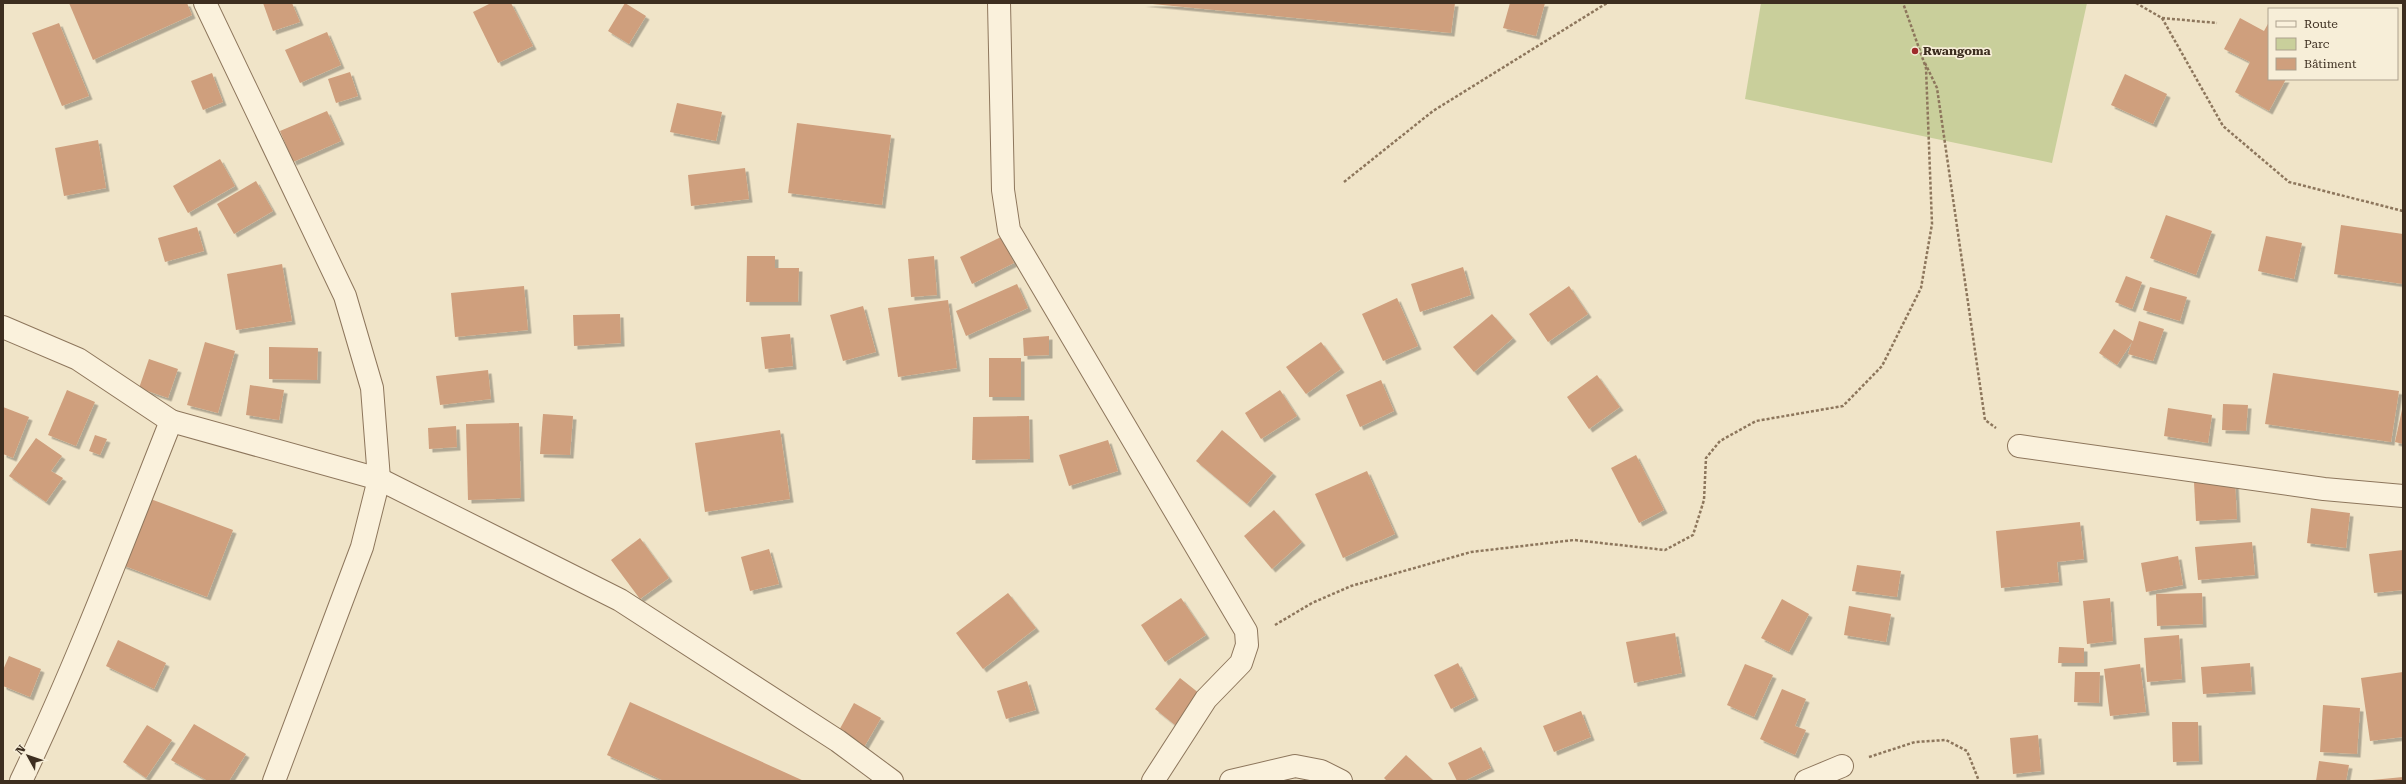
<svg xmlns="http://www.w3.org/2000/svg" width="2406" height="784" font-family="'Roboto Serif',serif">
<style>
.green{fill:#c9cf9b}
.building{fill:#cf9f7d;filter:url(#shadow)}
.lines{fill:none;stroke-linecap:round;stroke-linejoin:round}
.street-casing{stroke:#8d765c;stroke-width:24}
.path{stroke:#8d765c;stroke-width:2.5;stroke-dasharray:3 2;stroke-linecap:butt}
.street{stroke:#faf1dc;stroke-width:22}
.poi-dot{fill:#9e2a2b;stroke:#f7eed8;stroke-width:1.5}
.labels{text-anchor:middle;stroke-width:3.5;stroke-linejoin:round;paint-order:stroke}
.poi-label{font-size:12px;font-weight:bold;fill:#3d2e20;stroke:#f7eed8;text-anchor:start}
</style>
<defs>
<filter id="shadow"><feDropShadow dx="3.5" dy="3.5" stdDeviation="0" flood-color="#0004"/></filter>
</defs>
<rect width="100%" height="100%" fill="#f0e4c8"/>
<path class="green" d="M1761 3H2087L2052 163 1745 99Z"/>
<g class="building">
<path d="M69 3H187L192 15 93 60Z"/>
<path d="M263 3H292L300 22 273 31Z"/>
<path d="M491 3H511L533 46 498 63 473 12Z"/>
<path d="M625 3 646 16 629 44 608 31Z"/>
<path d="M1142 3H1455L1451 33Z"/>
<path d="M1510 3H1545L1536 36 1503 28Z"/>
<path d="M2240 18 2264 31 2269 22V79H2286L2269 111 2235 92 2250 62 2224 49Z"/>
<path d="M59 23 89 96 62 106 32 33Z"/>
<path d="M327 32 341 65 300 83 285 50Z"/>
<path d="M350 72 358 96 336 103 328 79Z"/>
<path d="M212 73 223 102 203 110 191 81Z"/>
<path d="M2125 74 2167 94 2153 124 2111 105Z"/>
<path d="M677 103 722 112 716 141 670 132Z"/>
<path d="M327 111 341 141 293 162 280 131Z"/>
<path d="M797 123 891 135 882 205 788 193Z"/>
<path d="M98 140 106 188 64 196 55 148Z"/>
<path d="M220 159 235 186 188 213 173 186Z"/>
<path d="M745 168 749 199 691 206 688 175Z"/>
<path d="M256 181 273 211 234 234 217 204Z"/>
<path d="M2166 215 2212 231 2196 275 2150 258Z"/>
<path d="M2341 225 2403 234V284L2334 274Z"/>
<path d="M197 227 204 251 165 262 158 238Z"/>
<path d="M2266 236 2302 243 2294 279 2258 271Z"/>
<path d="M1001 237 1014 263 972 284 960 257Z"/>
<path d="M747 256H775V268H799L798 302H746Z"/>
<path d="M934 256 937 295 911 297 908 259Z"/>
<path d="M282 264 292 321 236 330 227 274Z"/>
<path d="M1463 267 1471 295 1420 312 1411 284Z"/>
<path d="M2126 276 2142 282 2132 309 2115 302Z"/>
<path d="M1017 284 1028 308 966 336 956 311Z"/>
<path d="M524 286 528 330 455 337 451 293Z"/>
<path d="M1569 286 1588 314 1548 342 1529 314Z"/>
<path d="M2150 287 2187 297 2180 321 2143 310Z"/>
<path d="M1397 298 1418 346 1383 361 1362 314Z"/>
<path d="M948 300 957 368 898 377 888 308Z"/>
<path d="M863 306 876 352 843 361 830 315Z"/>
<path d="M620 314 621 343 574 346 573 315Z"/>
<path d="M1492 314 1513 338 1474 372 1453 347Z"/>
<path d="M2139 321 2164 329 2153 361 2128 354 2132 342 2117 365 2099 353 2114 329 2133 341Z"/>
<path d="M790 334 793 366 765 369 761 337Z"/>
<path d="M1049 336V355L1024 356 1023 338Z"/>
<path d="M205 342 235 351 218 413 187 405Z"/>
<path d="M1321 342 1341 369 1306 394 1286 367Z"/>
<path d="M269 347 318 348 317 380 269 379Z"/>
<rect x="989" y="358" width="32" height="39"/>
<path d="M149 359 178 369 168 398 139 388Z"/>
<path d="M488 370 491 399 440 405 436 376Z"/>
<path d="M2273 373 2399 391 2391 442 2265 424Z"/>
<path d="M1597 375 1620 407 1589 429 1567 397Z"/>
<path d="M1381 380 1394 411 1360 427 1346 395Z"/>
<path d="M250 385 284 390 279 420 246 415Z"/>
<path d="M67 390 95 402 76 446 48 435Z"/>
<path d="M1280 390 1297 416 1261 439 1245 413Z"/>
<path d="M2223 404 2248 405 2246 431 2222 430Z"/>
<path d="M2403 405V444L2395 442Z"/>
<path d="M3 407 29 417 13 458 3 454Z"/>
<path d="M2168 408 2212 415 2208 443 2164 436Z"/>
<path d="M543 414 573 416 570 455 540 454Z"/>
<path d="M1029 416 1030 459 972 460 973 417Z"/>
<path d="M519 423 521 498 468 500 466 424Z"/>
<path d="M456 426 457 447 429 449 428 428Z"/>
<path d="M780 430 790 499 705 512 695 443Z"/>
<path d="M1222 430 1273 473 1247 504 1196 461Z"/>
<path d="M95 435 107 439 100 455 89 451Z"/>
<path d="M36 438 62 456 51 471 63 478 46 502 9 476Z"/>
<path d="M1108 440 1118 471 1069 486 1059 455Z"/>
<path d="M1636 455 1664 510 1639 523 1611 468Z"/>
<path d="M1367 471 1395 534 1343 558 1315 494Z"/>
<path d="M2235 481 2237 519 2196 521 2194 482Z"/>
<path d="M148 498 233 530 207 597 122 565Z"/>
<path d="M2311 508 2350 513 2346 548 2307 543Z"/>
<path d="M1274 510 1302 542 1272 569 1244 536Z"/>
<path d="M2080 522 2084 559 2057 562 2059 582 2001 588 1996 531Z"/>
<path d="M640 538 669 578 640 599 611 560Z"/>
<path d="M2252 542 2255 575 2198 580 2195 547Z"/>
<path d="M769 549 779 584 750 591 741 557Z"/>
<path d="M2403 550V590L2374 593 2369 554Z"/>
<path d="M2178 556 2183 585 2146 592 2141 563Z"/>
<path d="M1857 565 1901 571 1897 597 1852 591Z"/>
<path d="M1008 593 1036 628 983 669 956 633Z"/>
<path d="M2202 593 2203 624 2157 626 2156 594Z"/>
<path d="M1181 598 1206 635 1165 662 1141 625Z"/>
<path d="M2110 598 2113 641 2087 644 2083 601Z"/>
<path d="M1782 599 1809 614 1789 652 1761 638Z"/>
<path d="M1849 606 1891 614 1886 642 1844 635Z"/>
<path d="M1675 633 1682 673 1634 683 1626 642Z"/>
<path d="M2179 635 2182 679 2147 682 2144 638Z"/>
<path d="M118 640 166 663 154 689 106 666Z"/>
<path d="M2059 647 2084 648V663H2058Z"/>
<path d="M9 656 41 669 30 697 3 686V670Z"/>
<path d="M1458 663 1475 697 1451 709 1434 675Z"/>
<path d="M2250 663 2252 691 2203 694 2201 667Z"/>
<path d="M1745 664 1773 675 1754 717 1727 705Z"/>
<path d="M2140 664 2146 712 2110 716 2104 669Z"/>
<path d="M2075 672H2100L2099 703 2074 702Z"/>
<path d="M2403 672V737L2370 741 2361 678Z"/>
<path d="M1180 678 1200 694 1175 725 1155 709Z"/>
<path d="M1027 681 1036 710 1006 719 997 691Z"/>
<path d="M1782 689 1806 699 1795 726 1806 730 1795 755 1760 739Z"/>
<path d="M630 702 804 781H664L607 755Z"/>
<path d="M854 703 881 718 863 749 837 734Z"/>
<path d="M2323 705 2360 708 2357 754 2320 752Z"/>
<path d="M1581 711 1591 737 1554 752 1543 726Z"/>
<path d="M2172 722H2198L2199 761 2173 762Z"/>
<path d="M194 724 246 754 229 781H208L171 760Z"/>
<path d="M147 725 172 740 146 778 123 762Z"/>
<path d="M2038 735 2041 771 2013 774 2010 738Z"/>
<path d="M1481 747 1491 768 1464 781H1457L1448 763Z"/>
<path d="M1406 755 1434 781H1387L1384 778Z"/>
<path d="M2319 761 2349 765 2346 781H2316Z"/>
<path d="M2403 777V781H2372V780Z"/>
</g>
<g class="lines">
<defs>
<g id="street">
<path d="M205 3 345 296 372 388 379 479 362 547 274 781"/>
<path d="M999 3 1003 190 1009 230 1246 631 1247 645 1241 663 1206 699 1153 781"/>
<path d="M3 327 78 359 171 421"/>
<path d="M2019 446 2324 489 2403 496"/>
<path d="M21 781C77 664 123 542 171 421L379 479 620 600 838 741 892 781"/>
<path d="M1231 781 1295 766 1321 771 1341 781"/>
<path d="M1806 781 1842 766"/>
</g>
</defs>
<use href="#street" class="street-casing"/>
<g class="path">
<path d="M2136 3 2162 18 2217 23"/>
<path d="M2162 18 2223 126 2289 182 2403 211"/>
<path d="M1925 63 1937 88 1985 420 1996 428"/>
<path d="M1344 182 1433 111 1607 3"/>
<path d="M1275 625 1312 603 1351 586 1471 552 1574 540 1665 550 1693 535 1704 500 1706 458 1720 441 1756 421 1843 406 1882 366 1921 288 1932 224 1926 68 1903 3"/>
<path d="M1869 757 1915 742 1946 740 1967 751 1979 781"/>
</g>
<use href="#street" class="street"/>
</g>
<circle class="poi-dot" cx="1915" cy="51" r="4"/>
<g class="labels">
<g class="poi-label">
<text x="1923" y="55">Rwangoma</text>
</g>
</g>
<rect width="2406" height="784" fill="none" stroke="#3d2e20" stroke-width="8"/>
<rect x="2268" y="8" width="130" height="72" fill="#f7eed8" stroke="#ada18e"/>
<rect x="2276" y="21" width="20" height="6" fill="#faf1dc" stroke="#ada18e"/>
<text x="2304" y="28" font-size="12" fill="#3d2e20">Route</text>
<rect x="2276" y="38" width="20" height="12" fill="#c9cf9b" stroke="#ada18e"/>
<text x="2304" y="48" font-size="12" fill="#3d2e20">Parc</text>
<rect x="2276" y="58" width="20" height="12" fill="#cf9f7d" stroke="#ada18e"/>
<text x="2304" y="68" font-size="12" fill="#3d2e20">Bâtiment</text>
<g transform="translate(28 756) rotate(310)" stroke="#f7eed8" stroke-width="3" paint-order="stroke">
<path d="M0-3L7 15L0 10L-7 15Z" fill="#3d2e20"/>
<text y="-6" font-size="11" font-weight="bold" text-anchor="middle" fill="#3d2e20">N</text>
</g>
</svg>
